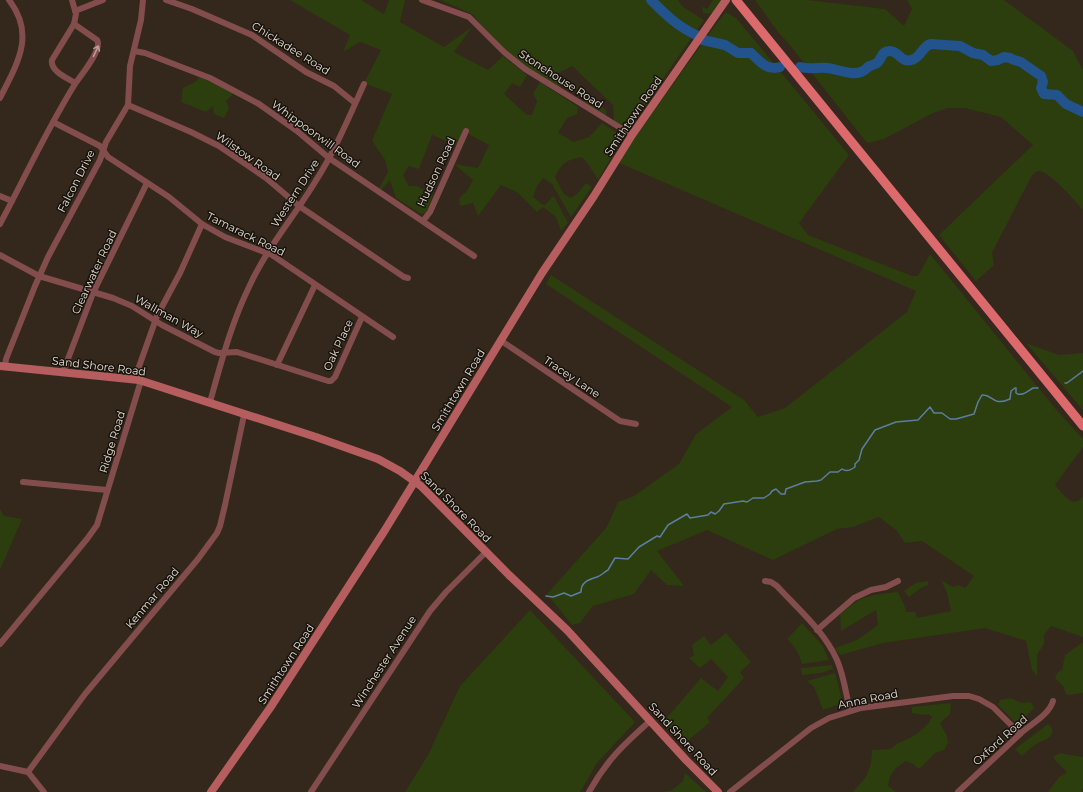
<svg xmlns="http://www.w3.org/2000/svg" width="1083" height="792" font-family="Montserrat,sans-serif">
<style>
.green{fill:#2c3d0e}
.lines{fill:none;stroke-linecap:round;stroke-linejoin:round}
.stream{stroke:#5d7da2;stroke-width:1.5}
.river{stroke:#22538c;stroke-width:10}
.street{stroke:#844d4d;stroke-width:6}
.secondary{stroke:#b65e5f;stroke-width:8}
.primary{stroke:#dc6a6d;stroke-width:9}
.oneway{stroke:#ba9d98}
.labels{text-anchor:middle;stroke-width:3;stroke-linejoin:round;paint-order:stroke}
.street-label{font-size:11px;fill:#e6ded6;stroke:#17120c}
</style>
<rect width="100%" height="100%" fill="#33281b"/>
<g class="green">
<path d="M290 0H361L384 14 389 0H405L400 22 444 47 472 27 454 52 488 70 503 56 527 75 520 87 512 83 504 94 527 115H532L537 101 533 94 540 82 578 107 577 114 567 118 558 133 574 142 589 137 602 123 623 137 598 180 588 164 582 157C566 160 562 163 555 177L564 194 571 198 577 194 586 183 592 187 571 217 552 184 543 178 537 186 533 197 543 205H545L553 196 555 198 568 223 561 231 556 217 543 207 537 212 517 192 501 185 478 216 473 203 460 206 459 198 467 191 473 180 454 164 478 168 489 145 470 135 468 131 458 146 432 135 419 169 409 166 403 175 409 186H417L433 195 426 213 421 214 396 198 390 180 381 190 379 188 388 172 385 160 372 141 392 94 364 83 381 50 360 42 343 52 350 35Z"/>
<path d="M440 0H678L683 7 704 20 628 129 614 121 613 105 572 66 556 74 562 89 523 66 499 44 472 14Z"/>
<path d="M713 0H721L712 13 707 14 703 12 702 8 703 7 707 9Z"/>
<path d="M755 0H807L885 9 904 26 912 9 907 0H1004L1073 51 1083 70V210C1076 202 1050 171 1038 171 1035 172 1033 175 1031 177L992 253 994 265 976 281 939 235 1033 145 1001 117 965 108H948L933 113 884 139 867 143 789 44 778 32Z"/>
<path d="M726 12 737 19 849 155 799 223 808 235 912 276H918L930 254 1054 407 1083 439V447L1055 485C1062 493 1074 511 1083 496V637L1051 626 1044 635V644L1037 655V676L1032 670 1026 641 985 628 883 643 840 655 835 648 857 640 878 625 876 610 841 631 840 615C861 595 870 595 898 592L905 607 906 612H915L917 618 951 611 947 593 941 580 953 587 959 585 965 588 974 576 922 541 905 543 897 531 879 517 853 527 837 529 773 560 707 530 657 551 684 586 667 585 651 570 634 594 593 606 580 623 572 625 547 594 606 528 618 502 634 496 679 464 696 434 732 407 546 284 551 275 744 400 758 417 785 408 907 312 916 291 619 163 636 136 716 24Z"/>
<path d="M200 77 234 93 226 101 229 108 224 118 214 114 213 106 206 112 181 102 183 88 195 82Z"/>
<path d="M591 98 606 110V116L597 112 583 101Z"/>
<path d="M1026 343 1059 355 1083 353V410Z"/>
<path d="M0 509 4 516 22 519 0 570Z"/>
<path d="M928 581V585L921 588 909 597 904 591 916 583Z"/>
<path d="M530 610 635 722 597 763 580 792H405L428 755 460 686Z"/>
<path d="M802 623 822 645 829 660 802 664C799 654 795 646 787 639Z"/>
<path d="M726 633 751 662 740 672 744 678 707 718 710 722 685 743 664 721 701 678 718 691 728 677 711 659 700 668 689 658 694 655 692 645 704 636 711 645Z"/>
<path d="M1083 642V693L1069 695 1066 694 1063 686 1055 678 1058 672 1062 670 1065 655Z"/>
<path d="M832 665 833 669 821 673 802 675 801 668Z"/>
<path d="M835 673 843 703 823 710 814 687 807 681Z"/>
<path d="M1011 698 1022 703 1031 702 1034 708 1024 718 1015 722 998 705 1000 700Z"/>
<path d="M951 703 950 714 940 723 947 736 948 743 944 750 935 753 919 769 913 764 906 761C894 769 890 772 888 786L896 792H853L866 777 871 763 872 750 890 749 898 743 908 739 918 733 928 724 932 717 929 714 923 715 912 713V707Z"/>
<path d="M1048 724 1052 728C1054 740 1043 739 1035 745 1030 748 1026 752 1022 756L1015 749Z"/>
<path d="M1060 753 1083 757V788L1081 792H1048L1059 777 1066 773V771L1054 759V756Z"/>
<path d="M685 773 706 792H660L671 791 683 781Z"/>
</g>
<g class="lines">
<g class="stream">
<path d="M1065 383H1067L1083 371"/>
<path d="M546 596 553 597 564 593 571 596 581 592C581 582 588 580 597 577 601 576 604 572 608 570L615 558 628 559 639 547 657 536 660 537 668 525 687 514 690 518 708 515 711 512 715 514 719 511 724 504 743 501 747 502 753 498H764L770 494 772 491 776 489 781 494H785L786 489 805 482 817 481 821 480 830 472H838L842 469C846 472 851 470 855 467V464L859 460 862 449 875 430 896 422 918 420 930 407 934 413H942L950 419H956L974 414 978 402 982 395C993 394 992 407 1010 399L1011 391 1015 388H1016V393C1022 397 1028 391 1033 388H1038"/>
</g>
<g class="river">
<path d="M651 0C666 15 677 26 696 35"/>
<path d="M703 40 725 45 738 53H751C759 61 767 71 780 67"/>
<path d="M800 67C810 70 818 67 827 68 838 69 851 76 861 72 864 71 866 69 868 67 871 65 874 65 877 63 882 59 881 51 890 51 899 51 901 63 911 60 921 58 922 46 931 44L960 46 973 53 983 55 991 61 998 60 1004 57 1010 58 1014 60 1021 62 1041 76 1043 82 1041 88 1044 94 1057 95 1066 104 1083 112"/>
</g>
<g class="street">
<path d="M72 0 76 14 74 24 52 60C50 71 67 78 75 83"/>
<path d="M166 0 192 9 252 35 306 72 334 86 355 103"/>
<path d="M422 0 469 17 504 52 525 69 632 135"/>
<path d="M75 11 103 0"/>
<path d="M134 51 145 53 210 78 259 104 297 131 329 158 474 256"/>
<path d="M0 98C17 64 36 35 9 0"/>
<path d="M128 105 191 132 219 146 266 178 299 206 404 277 408 278"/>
<path d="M53 122 100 146 108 157 169 197 202 224 225 237 272 255 393 337"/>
<path d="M0 196 12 201"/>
<path d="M423 221 430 212 466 131"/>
<path d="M0 224C25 177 47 129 75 84 81 75 103 49 97 40L74 24"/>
<path d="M0 255 39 276 113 298 132 306 162 325 215 352 219 353 237 352 328 381H331L335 377 362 317"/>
<path d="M500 340 620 421 636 424"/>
<path d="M277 365 315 285"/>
<path d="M5 366 6 359 35 286 48 257 100 160 106 142 128 105 130 66 141 20 143 0"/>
<path d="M63 372 93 293 147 183"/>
<path d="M210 402C221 363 231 324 249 287 266 249 294 217 315 182 335 151 349 117 364 84"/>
<path d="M23 482 107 490"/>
<path d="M765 581 771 582 777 586C798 609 824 631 837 660 844 676 846 694 850 711"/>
<path d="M817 630 854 598 871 590 886 587 898 581"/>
<path d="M0 644 87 539 97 525 140 384 136 375 157 316 180 273 202 224"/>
<path d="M0 766 28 772 44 792"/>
<path d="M28 772 85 694 198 559 217 533 220 526 225 505 244 415"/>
<path d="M311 792 430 611 446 592 486 552"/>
<path d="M589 792C606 761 624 744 650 721"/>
<path d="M730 792 811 728 829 718 861 708 953 696H969L979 699 993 707 1020 734"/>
<path d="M958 792C979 772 1000 753 1021 733 1031 724 1049 715 1053 701"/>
</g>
<g class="secondary">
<path d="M0 366 139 380 316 437 378 459 400 471 421 486 509 575 567 630 686 760 718 792"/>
<path d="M211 792 270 708 385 530 542 273 594 196 632 135 726 0"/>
</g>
<path class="primary" d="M736 0 1083 426"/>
</g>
<defs><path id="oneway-shaft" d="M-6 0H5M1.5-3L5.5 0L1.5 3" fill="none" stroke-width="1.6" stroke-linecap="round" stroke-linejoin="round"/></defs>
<use class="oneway" href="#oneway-shaft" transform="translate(96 51) rotate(-65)"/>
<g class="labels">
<g class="street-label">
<text transform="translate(291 48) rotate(32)" y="4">Chickadee Road</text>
<text transform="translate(561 79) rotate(33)" y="4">Stonehouse Road</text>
<text transform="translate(633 116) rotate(-56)" y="4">Smithtown Road</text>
<text transform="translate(316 134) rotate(36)" y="4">Whippoorwill Road</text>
<text transform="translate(248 156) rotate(35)" y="4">Wilstow Road</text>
<text transform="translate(436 172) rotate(-65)" y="4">Hudson Road</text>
<text transform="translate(76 181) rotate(-63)" y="4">Falcon Drive</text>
<text transform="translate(295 193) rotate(-57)" y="4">Western Drive</text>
<text transform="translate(246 234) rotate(26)" y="4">Tamarack Road</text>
<text transform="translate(94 272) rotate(-65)" y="4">Clearwater Road</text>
<text transform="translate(169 316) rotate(29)" y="4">Wallman Way</text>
<text transform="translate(338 345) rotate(-65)" y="4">Oak Place</text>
<text transform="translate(99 366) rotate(7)" y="4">Sand Shore Road</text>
<text transform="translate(572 377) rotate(34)" y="4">Tracey Lane</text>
<text transform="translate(458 390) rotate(-59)" y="4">Smithtown Road</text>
<text transform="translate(112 442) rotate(-73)" y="4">Ridge Road</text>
<text transform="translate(456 507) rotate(45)" y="4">Sand Shore Road</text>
<text transform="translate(152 598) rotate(-50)" y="4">Kenmar Road</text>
<text transform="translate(384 662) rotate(-57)" y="4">Winchester Avenue</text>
<text transform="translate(286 664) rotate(-57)" y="4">Smithtown Road</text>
<text transform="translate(868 699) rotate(-11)" y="4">Anna Road</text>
<text transform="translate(683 739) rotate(47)" y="4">Sand Shore Road</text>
<text transform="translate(1000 740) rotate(-42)" y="4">Oxford Road</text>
</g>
</g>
</svg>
